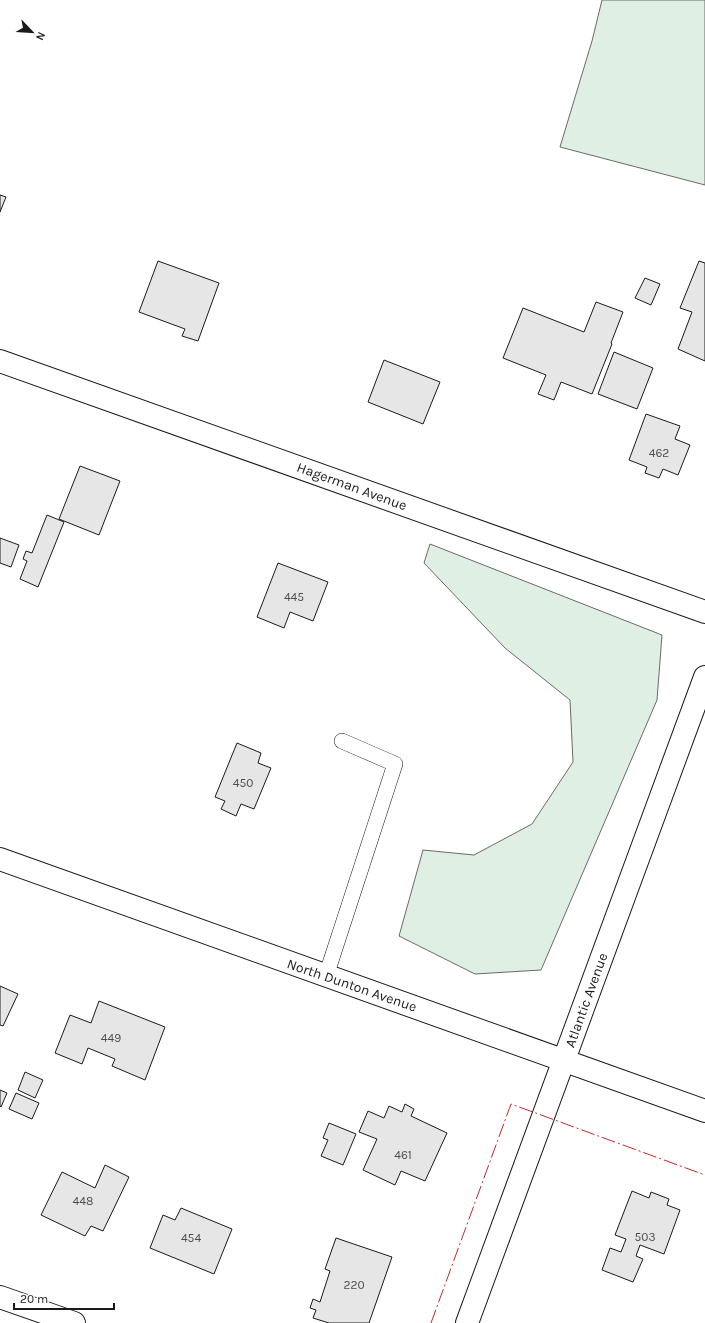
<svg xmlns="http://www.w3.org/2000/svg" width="705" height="1323" font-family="Karla,sans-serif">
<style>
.green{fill:#e0efe3;stroke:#6a6a6a}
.building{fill:#e6e6e6;stroke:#1a1a1a}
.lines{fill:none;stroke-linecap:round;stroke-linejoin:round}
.lane-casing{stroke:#1a1a1a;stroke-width:16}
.street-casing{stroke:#1a1a1a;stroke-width:24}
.secondary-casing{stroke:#1a1a1a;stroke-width:24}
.lane{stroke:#fff;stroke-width:15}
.street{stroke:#fff;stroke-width:22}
.secondary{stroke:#fff;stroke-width:22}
.power{stroke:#c62828;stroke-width:1;stroke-dasharray:14 3 2 3;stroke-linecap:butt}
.labels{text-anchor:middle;stroke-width:3;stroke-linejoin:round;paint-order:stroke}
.number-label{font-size:12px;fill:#4d4d4d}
.street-label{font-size:14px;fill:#1a1a1a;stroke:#fff}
</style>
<rect width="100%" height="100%" fill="#fff"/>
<g class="green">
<path d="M602 0H705V185L560 147 592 41Z"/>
<path d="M430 544 662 635 657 700 541 970 475 974 399 936 423 850 474 855 532 824 573 762 570 700 505 648 424 563Z"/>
</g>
<g class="building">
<path d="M0 195 6 197 0 212Z"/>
<path d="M158 261 219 283 198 341 182 336 185 329 139 312Z"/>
<path d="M699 261 705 263V361L678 349 692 312 680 308Z"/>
<path d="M645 278 660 284 651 305 635 298Z"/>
<path d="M596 302 623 312 611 343 612 344 592 394 561 382 554 400 538 394 546 375 503 358 523 308 584 332Z"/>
<path d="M614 352 653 368 637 409 598 394Z"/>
<path d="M384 360 440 382 423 424 368 402Z"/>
<path d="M646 414 680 426 675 439 690 445 678 475 663 469 659 478 645 473 647 467 629 460Z"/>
<path d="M80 466 120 481 99 535 59 519Z"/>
<path d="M47 515 64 522 38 587 20 579 27 561 23 559 26 551 32 553Z"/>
<path d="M0 538 19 545 11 567 0 563Z"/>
<path d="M278 563 328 582 313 621 290 612 284 628 257 617Z"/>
<path d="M237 743 261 753 258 763 271 768 254 809 241 804 236 816 221 809 225 801 215 797Z"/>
<path d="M0 986 18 994 3 1026 0 1025Z"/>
<path d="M99 1001 165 1027 145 1080 112 1066 115 1059 88 1048 82 1064 55 1053 70 1015 91 1023Z"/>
<path d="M25 1072 43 1080 35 1098 18 1090Z"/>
<path d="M0 1090 7 1093 1 1107 0 1106Z"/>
<path d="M16 1093 39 1103 32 1119 9 1109Z"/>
<path d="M405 1104 414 1109 411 1116 447 1133 425 1181 401 1171 395 1185 363 1170 377 1139 359 1132 368 1111 384 1118 389 1106 402 1112Z"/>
<path d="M329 1123 356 1134 343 1165 321 1156 328 1140 323 1138Z"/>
<path d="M105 1165 129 1177 103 1231 91 1226 85 1236 41 1215 62 1172 95 1188Z"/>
<path d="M632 1191 649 1198 651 1192 669 1199 667 1205 680 1210 664 1254 640 1245 636 1256 643 1259 633 1282 602 1270 610 1248 621 1252 626 1239 615 1235Z"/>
<path d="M181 1208 232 1229 214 1274 150 1248 163 1215 175 1220Z"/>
<path d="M336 1238 392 1257 369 1323H329L313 1318 316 1310 310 1308 313 1299 320 1302 330 1271 325 1269Z"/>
</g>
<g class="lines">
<defs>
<path id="lane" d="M326 976 395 764 342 741"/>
<g id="street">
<path d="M0 361 705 612"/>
<path d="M0 1297 74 1323"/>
<path d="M467 1323 705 677"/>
</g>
<path id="secondary" d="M0 859 705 1111"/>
</defs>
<use href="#lane" class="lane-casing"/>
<use href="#street" class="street-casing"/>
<use href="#secondary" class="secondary-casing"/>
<use href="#lane" class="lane"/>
<use href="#street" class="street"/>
<use href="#secondary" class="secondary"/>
<path class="power" d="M431 1323 511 1104 705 1175"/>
</g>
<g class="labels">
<g class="number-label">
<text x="659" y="457">462</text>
<text x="294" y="601">445</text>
<text x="243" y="787">450</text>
<text x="111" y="1042">449</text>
<text x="403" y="1159">461</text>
<text x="83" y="1205">448</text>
<text x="645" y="1241">503</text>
<text x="191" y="1242">454</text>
<text x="354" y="1289">220</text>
</g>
<g class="street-label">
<text transform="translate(352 486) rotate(20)" y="5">Hagerman Avenue</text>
<text transform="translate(352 985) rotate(19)" y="5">North Dunton Avenue</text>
<text transform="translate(586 1000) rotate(-70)" y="5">Atlantic Avenue</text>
</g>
</g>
<g transform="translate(32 32) rotate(115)" stroke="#ffffff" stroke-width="3" paint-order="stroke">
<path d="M0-3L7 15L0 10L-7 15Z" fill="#1a1a1a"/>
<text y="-6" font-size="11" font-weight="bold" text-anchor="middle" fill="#1a1a1a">N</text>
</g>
<path d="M14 1303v6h100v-6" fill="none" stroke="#1a1a1a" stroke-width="2"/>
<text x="20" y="1303" font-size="12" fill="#1a1a1a" stroke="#ffffff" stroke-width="3" paint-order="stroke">20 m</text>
</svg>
